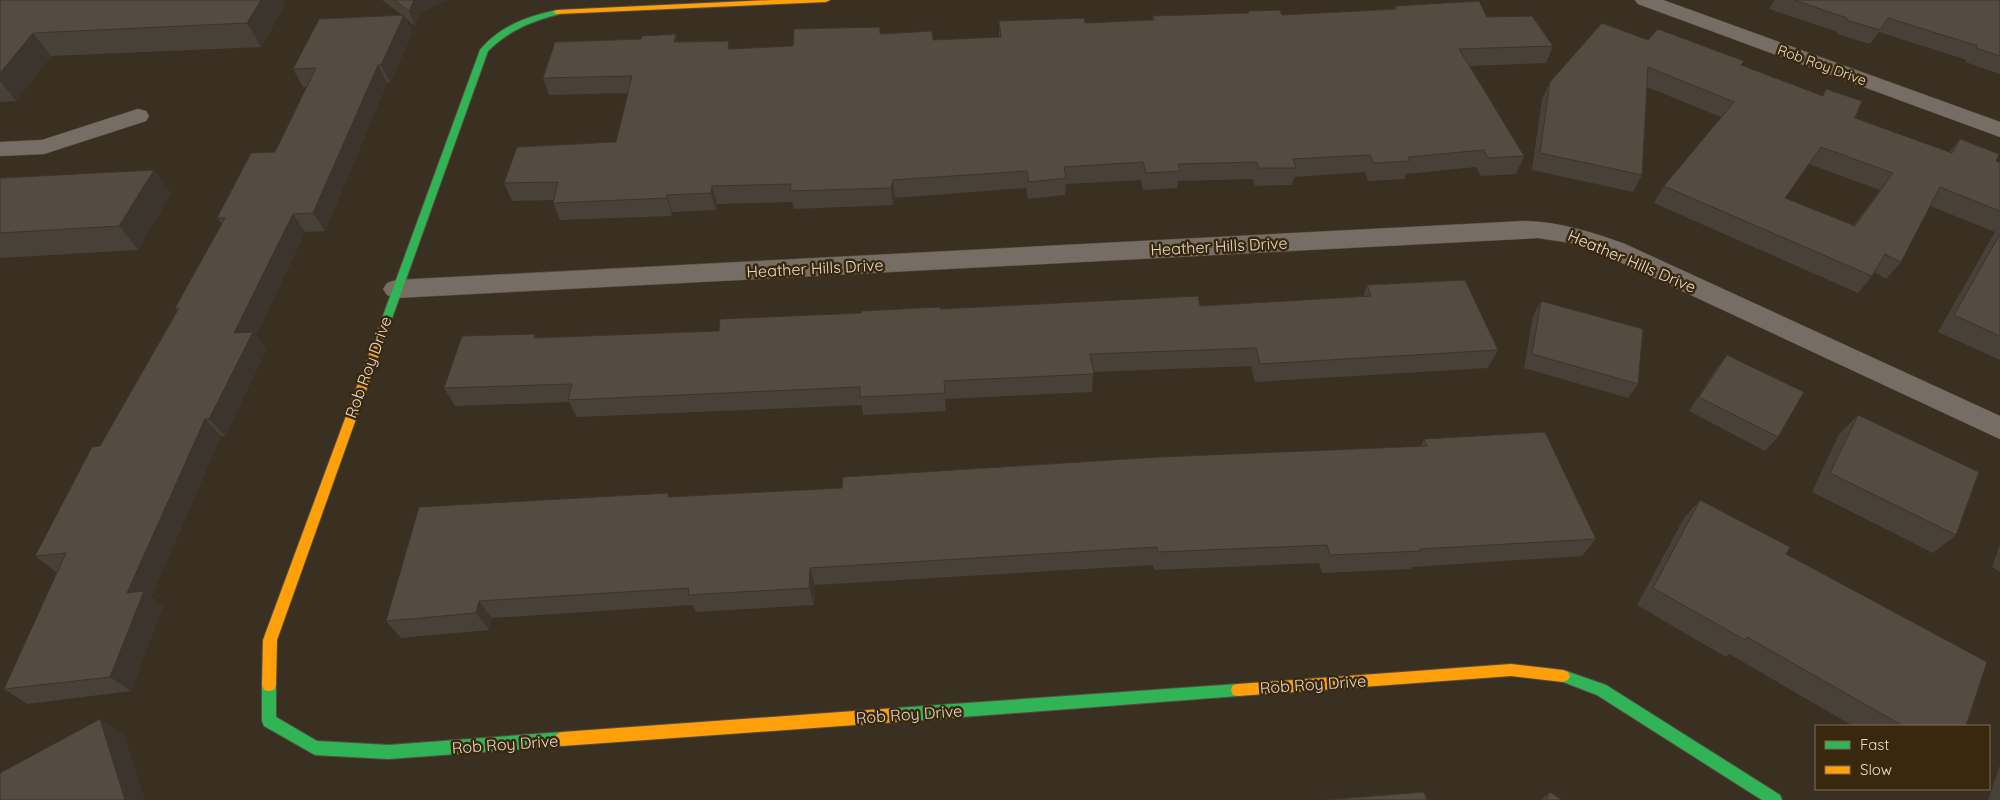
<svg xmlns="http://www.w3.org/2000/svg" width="2000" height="800" font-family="Quicksand,sans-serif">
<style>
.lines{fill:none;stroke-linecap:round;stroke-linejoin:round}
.street-casing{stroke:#574e42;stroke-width:1}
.fast-casing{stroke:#574e42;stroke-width:2}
.slow-casing{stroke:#574e42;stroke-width:2}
.street{fill:#766e64;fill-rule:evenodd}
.fast{fill:#30b455;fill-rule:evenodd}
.slow{fill:#ff9f0a;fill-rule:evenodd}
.wall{fill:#484137;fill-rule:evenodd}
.shaded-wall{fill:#3b352d}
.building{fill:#544c40;stroke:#3b352d;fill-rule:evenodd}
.labels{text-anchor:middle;stroke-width:5;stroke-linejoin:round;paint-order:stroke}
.far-street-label{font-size:14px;fill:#e6dacb;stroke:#39280e}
.street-label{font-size:16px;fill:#e6dacb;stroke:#39280e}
</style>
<rect width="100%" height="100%" fill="#3a3022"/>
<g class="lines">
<defs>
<g id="street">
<path d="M1635 0H1663L2000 122V137L1638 4Z"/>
<path d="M138 109 146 111 149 116 146 121 44 154 0 156V142L42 140Z"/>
<path d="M1525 221C1560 222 1592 232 1625 244L2000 416V439L1607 256 1571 243 1538 238 396 298 387 295 383 289 387 283 396 280Z"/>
</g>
<g id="fast">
<path d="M557 10H560V14C532 21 509 30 488 51L386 335 381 339 377 338 376 335 480 50C500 26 528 16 557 10Z"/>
<path d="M1563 670 1606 685 1780 795 1782 800H1762L1597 695 1558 680 1556 676 1558 672Z"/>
<path d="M269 679 274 680 276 685V717L317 741 389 745 562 732 567 734 569 739 567 744 562 746 389 759 315 755 264 726 262 721V685L264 680Z"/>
<path d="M1238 684 1243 685 1245 690 1243 695 1238 696 896 722 891 720 889 715 891 710 896 708Z"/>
</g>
<g id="slow">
<path d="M772 0H830L826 2 557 14 553 12 557 10Z"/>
<path d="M381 331 386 335 277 640 276 685 274 690 269 691 264 690 262 685 263 640 376 335Z"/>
<path d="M1511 664 1563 670 1568 672 1570 676 1568 680 1563 682 1511 676 1238 696 1233 695 1231 690 1233 685 1238 684Z"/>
<path d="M896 708 901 710 903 715 901 720 896 722 562 746 557 744 555 739 557 734 562 732Z"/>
</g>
</defs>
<use href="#street" class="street-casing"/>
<use href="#fast" class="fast-casing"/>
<use href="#slow" class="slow-casing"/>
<use href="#street" class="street"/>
<use href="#fast" class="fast"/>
<use href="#slow" class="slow"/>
</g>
<g class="wall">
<path d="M0 0H283L285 5 261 47 51 56 16 101 0 102Z"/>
<path d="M382 0H448L421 12 415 26 405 18 412 33 390 83H387L325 231 305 232 256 336 266 350 225 436H221L151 597 163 606 131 691 27 704 4 689 57 572H56L35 556 100 446 177 311 175 308 222 224 217 218 275 152 307 87H303L293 69 402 15Z"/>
<path d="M1774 0H2000V74L1965 62 1967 60 1879 32 1870 44 1837 34 1838 32 1769 9Z"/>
<path d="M1395 6 1487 17 1553 46 1546 63 1470 66 1524 156 1516 174 1481 176 1476 167 1406 174 1404 179 1368 181 1365 172 1294 177 1292 185 1255 186 1253 179 1178 181 1177 188 1143 190 1141 180 1066 184 1065 195 1028 199 1026 188 895 198 893 205 794 209 792 202 717 204 716 210 672 212V216L560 220 553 203 554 200 512 201 504 183 616 142 628 93 549 95 543 78 678 42 731 49 793 46 881 34 933 40 999 37V21L1085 23 1152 20 1153 16 1248 13V11L1282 15 1393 10Z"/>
<path d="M1648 40 1741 65 1822 96 1826 89 1855 118 1949 152 1960 139 1996 161 2000 163V360L1938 332 1995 232 1930 206 1901 262 1886 279 1874 272 1872 276 1858 293 1654 203 1664 186 1721 117 1647 87 1642 175 1633 192 1532 170 1542 99 1550 82ZM1809 164 1880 190 1854 225 1785 198Z"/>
<path d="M0 178 171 193 138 250 0 258Z"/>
<path d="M1367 285 1498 350 1488 368 1255 382 1251 366 1093 372 1092 392 945 399 946 411 863 415 862 405 577 417 569 402 455 406 444 388 537 338 719 331 940 309 1200 306 1363 297Z"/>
<path d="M1541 301 1638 384 1628 398 1524 368 1533 316Z"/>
<path d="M1727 355 1778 437 1765 451 1689 411 1716 369Z"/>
<path d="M1858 415 1956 535 1933 553 1812 492 1839 434Z"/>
<path d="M1424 439 1596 539 1582 556 1412 567 1411 569 1322 573 1319 563 1154 570 1153 565 815 585 814 605 696 612 693 605 492 618 489 630 401 638 386 621 670 497 842 488 1420 447Z"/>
<path d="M1700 500 1786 554 1966 726H1853L1729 654 1726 657 1637 605 1684 518Z"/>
<path d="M2000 544V572L1992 567Z"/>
<path d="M2000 765V800H1988Z"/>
<path d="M1550 792 1562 800H1541Z"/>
</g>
<g class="shaded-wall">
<path d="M261 0H283L285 5 261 47 247 23Z"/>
<path d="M414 0H448L421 12 415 26 409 11Z"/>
<path d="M404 15 412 33 390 83 381 65Z"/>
<path d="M33 33 51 56 16 101 0 81V73Z"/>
<path d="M676 34 680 52 674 42Z"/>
<path d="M729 41 733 58 728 49Z"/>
<path d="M378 65 387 83 325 231 313 213Z"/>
<path d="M154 170 171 193 138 250 119 226Z"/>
<path d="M893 180 895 198 893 205 891 188Z"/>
<path d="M712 186 717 204 716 210 711 193Z"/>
<path d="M667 195 672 212V216L667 198Z"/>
<path d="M293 214 305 232 256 336 266 350 225 436 209 419 234 333Z"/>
<path d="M205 419 221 436 151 597 163 606 131 691 110 677 127 593Z"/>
<path d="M810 568 815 585 814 605 809 588Z"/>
<path d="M479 601 492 618 489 630 476 613Z"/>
<path d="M100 719 124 734 145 800H125Z"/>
</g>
<g class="building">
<path d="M0 0H261L247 23 33 33 0 73Z"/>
<path d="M394 0H414L409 11Z"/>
<path d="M1794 0H2000V56L1976 48 1978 46 1888 18 1880 30 1846 20 1847 18Z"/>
<path d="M1479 1 1487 17 1532 16 1553 46 1459 49 1524 156 1488 158 1484 150 1408 157 1410 161 1374 163 1370 155 1293 159 1296 168H1259L1257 162 1178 164 1180 171 1146 173 1143 162 1064 167 1066 178 1029 182 1027 171 893 180 891 188 790 191 791 184 712 186 711 193 667 195V198L553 203 558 182 504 183 517 147 616 142 632 76 543 78 555 42 641 39 642 36 676 34 674 42 729 41 728 49 793 46 794 29 880 27V34L932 31 933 40 1001 37 999 21 1084 18 1085 23 1154 20 1153 16 1249 13 1248 11 1280 10 1282 15 1397 9 1395 6Z"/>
<path d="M404 15 381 65H378L313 213 293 214 234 333 253 332 209 419H205L127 593 144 591 110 677 4 689 66 553 35 556 92 447 100 446 179 308H175L225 218H217L251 153 275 152 316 68 293 69 319 19Z"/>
<path d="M1602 23 1648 40 1658 29 1744 61 1741 65 1823 96 1826 89 1862 101 1855 118 1952 153 1960 139 1999 154 1996 161 2000 163V211L1940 187 1901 262 1885 254 1872 276 1664 186 1734 102 1648 67 1642 175 1540 153 1550 82ZM1821 147 1893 173 1855 226 1785 198Z"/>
<path d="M154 170 119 226 0 233V178Z"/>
<path d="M2000 234V336L1954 315Z"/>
<path d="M1465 280 1498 350 1260 364 1256 348 1090 354 1094 374 944 381 945 393 860 397V387L568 400 572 384 444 388 462 336 535 334 534 338 719 331 720 319 861 313V311L940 307V309L1198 296 1200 306 1371 296 1367 285Z"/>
<path d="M1541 301 1643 329 1638 384 1532 354Z"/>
<path d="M1727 355 1804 392 1778 437 1699 397Z"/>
<path d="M1858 415 1979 472 1956 535 1830 473Z"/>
<path d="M1545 432 1596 539 1420 549 1421 551 1330 555 1327 545 1158 552 1157 547 810 568 809 588 688 595 689 588 479 601 476 613 386 621 419 507 668 493V497L842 488 843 477 1159 457 1427 446 1424 439Z"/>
<path d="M1700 500 1790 547 1786 554 1987 662 1966 726H1903L1747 637 1745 640 1653 588Z"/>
<path d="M100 719 125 800H0V773Z"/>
<path d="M1424 792 1427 800H1322Z"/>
<path d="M1550 792 1562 800H1546Z"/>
</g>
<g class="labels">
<g class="far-street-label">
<text transform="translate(1822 65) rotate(20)" y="5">Rob Roy Drive</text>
</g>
<g class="street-label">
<text transform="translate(1219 246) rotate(-3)" y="6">Heather Hills Drive</text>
<text transform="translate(1632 261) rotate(23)" y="6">Heather Hills Drive</text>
<text transform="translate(815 268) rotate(-3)" y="6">Heather Hills Drive</text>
<text transform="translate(368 367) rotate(-70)" y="6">Rob Roy Drive</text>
<text transform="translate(1313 684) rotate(-4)" y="6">Rob Roy Drive</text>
<text transform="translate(909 714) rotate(-4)" y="6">Rob Roy Drive</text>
<text transform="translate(505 744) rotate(-4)" y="6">Rob Roy Drive</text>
</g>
</g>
<rect x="1815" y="725" width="175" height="65" fill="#39280e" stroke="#7e6f5a"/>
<rect x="1825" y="741" width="25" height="8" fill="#30b455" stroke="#7e6f5a"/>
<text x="1860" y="750" font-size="15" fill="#e6dacb">Fast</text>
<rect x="1825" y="766" width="25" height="8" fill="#ff9f0a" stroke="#7e6f5a"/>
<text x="1860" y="775" font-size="15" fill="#e6dacb">Slow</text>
</svg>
